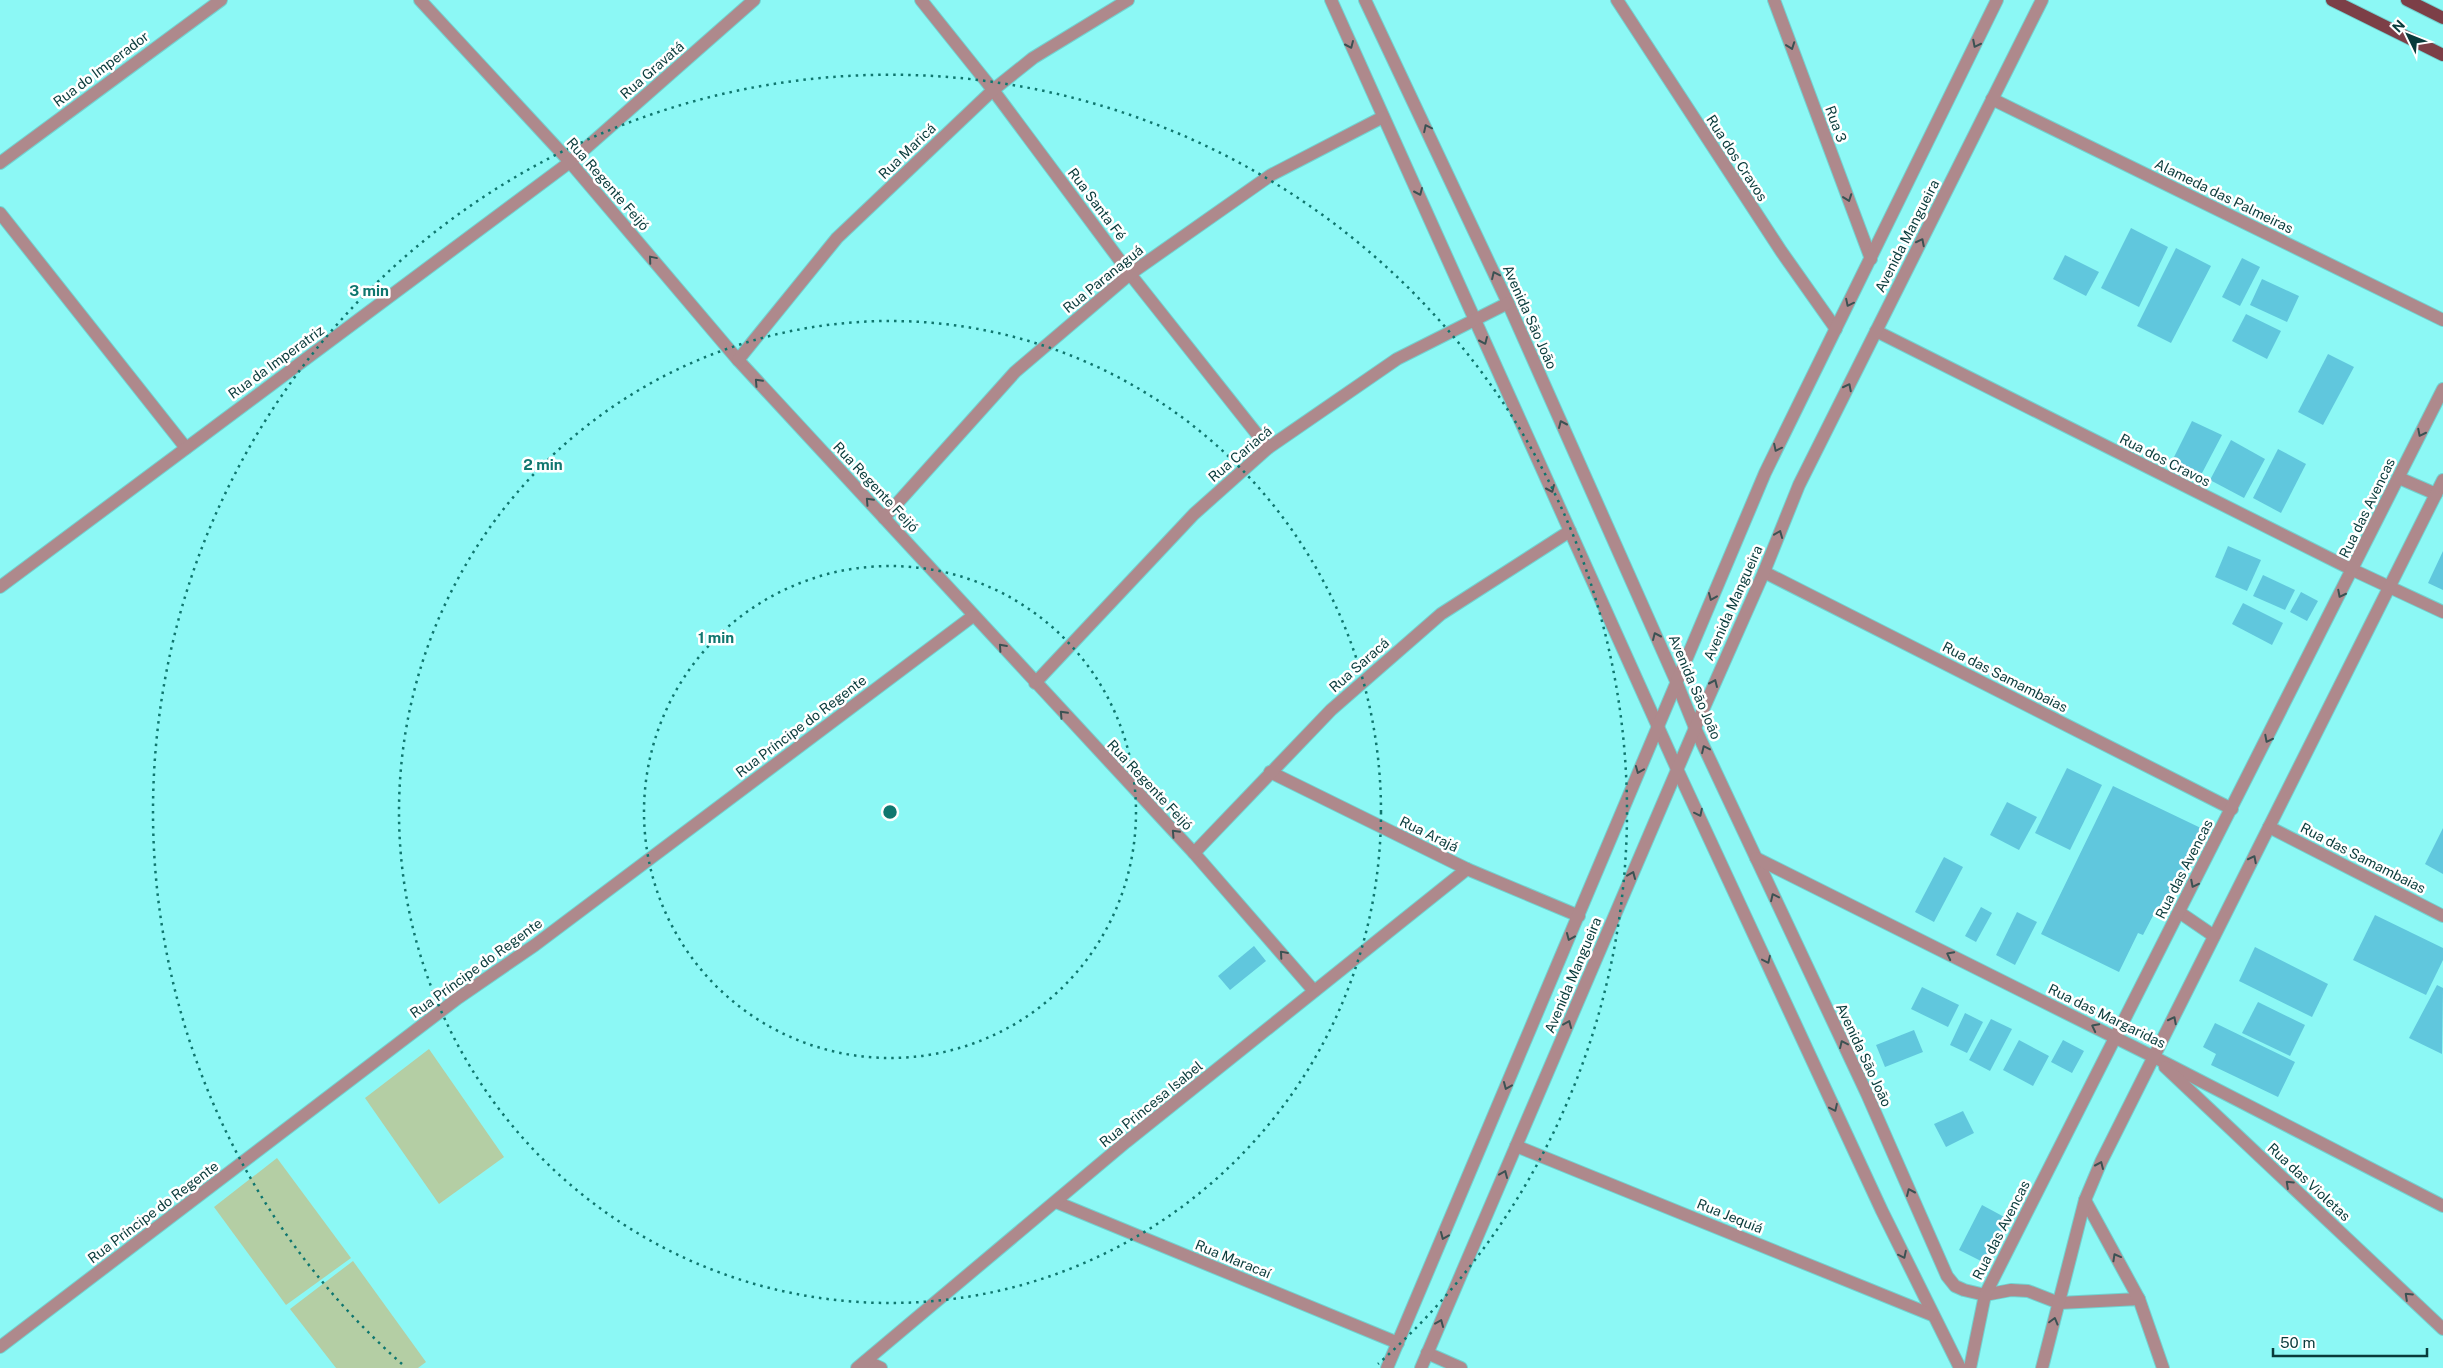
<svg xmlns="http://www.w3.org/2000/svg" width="2443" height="1368" font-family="'Public Sans',sans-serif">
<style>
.green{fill:#b4cea4}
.building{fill:#60c7dd}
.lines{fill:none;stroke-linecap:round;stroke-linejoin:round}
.minor-casing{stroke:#72d2d0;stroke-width:14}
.major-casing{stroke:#72d2d0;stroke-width:14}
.minor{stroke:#ae898c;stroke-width:12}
.major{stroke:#7c3f47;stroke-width:12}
.oneway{stroke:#3b5253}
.ring{fill:none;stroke:#0f766e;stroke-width:2.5;stroke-dasharray:2.5 5}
.labels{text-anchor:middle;stroke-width:5;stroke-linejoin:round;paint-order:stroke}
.street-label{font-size:14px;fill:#093b3b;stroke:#fff}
.centre{fill:#0f766e;stroke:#fff;stroke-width:2.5}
.ring-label{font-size:15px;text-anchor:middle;font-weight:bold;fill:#0f766e;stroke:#fff;stroke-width:5;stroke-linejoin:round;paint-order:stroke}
</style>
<rect width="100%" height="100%" fill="#8cf8f5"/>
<g class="green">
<path d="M429 1049 504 1157 439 1204 365 1098Z"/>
<path d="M277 1158 351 1258 286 1305 214 1207Z"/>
<path d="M353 1261 426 1362 418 1368H336L290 1309Z"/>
</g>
<g class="building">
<path d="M2131 228 2168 247 2139 307 2101 288Z"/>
<path d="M2176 248 2211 266 2171 343 2137 326Z"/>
<path d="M2065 255 2099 272 2086 296 2053 279Z"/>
<path d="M2242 258 2260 267 2240 306 2222 297Z"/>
<path d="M2262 279 2299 296 2287 322 2250 305Z"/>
<path d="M2246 314 2281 331 2267 359 2232 341Z"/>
<path d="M2328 354 2354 367 2323 425 2298 412Z"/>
<path d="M2192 421 2222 435 2201 475 2172 461Z"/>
<path d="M2231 440 2265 459 2244 498 2210 480Z"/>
<path d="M2278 449 2306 464 2281 513 2253 498Z"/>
<path d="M2228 546 2261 560 2247 591 2215 577Z"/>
<path d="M2443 551V590L2428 583Z"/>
<path d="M2263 575 2295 590 2285 610 2253 596Z"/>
<path d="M2301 592 2318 601 2307 621 2290 612Z"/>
<path d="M2243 603 2283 623 2272 645 2232 624Z"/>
<path d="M2067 768 2102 785 2070 850 2035 833Z"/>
<path d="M2113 786 2205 830 2166 909 2158 906 2143 935 2138 933 2119 972 2041 934Z"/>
<path d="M2007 802 2037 817 2019 850 1990 835Z"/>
<path d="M2443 828V874L2425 864Z"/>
<path d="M1944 857 1963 867 1934 922 1915 912Z"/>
<path d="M1981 907 1992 913 1976 942 1965 936Z"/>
<path d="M2017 912 2037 922 2015 965 1996 955Z"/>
<path d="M2375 915 2443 948V960L2426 995 2353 960Z"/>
<path d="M1254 946 1266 961 1230 990 1218 976Z"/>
<path d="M2255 947 2328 984 2312 1017 2239 981Z"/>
<path d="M2437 985 2443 988 2442 1054 2409 1038Z"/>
<path d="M1922 987 1959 1005 1948 1027 1911 1009Z"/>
<path d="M2258 1002 2305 1025 2290 1056 2242 1033Z"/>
<path d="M1965 1013 1983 1022 1967 1053 1950 1045Z"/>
<path d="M1991 1019 2012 1029 1990 1071 1969 1060Z"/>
<path d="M2215 1023 2295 1062 2278 1097 2211 1065 2216 1054 2203 1047Z"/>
<path d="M1914 1030 1923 1052 1885 1067 1876 1045Z"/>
<path d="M2019 1040 2049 1056 2033 1086 2003 1070Z"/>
<path d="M2063 1040 2084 1051 2072 1073 2051 1062Z"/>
<path d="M1963 1111 1974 1133 1946 1147 1934 1124Z"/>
<path d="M1982 1205 2008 1219 1985 1263 1959 1250Z"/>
</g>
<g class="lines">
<defs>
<g id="minor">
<path d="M420 0 570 162 738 360 1194 853 1314 991"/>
<path d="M921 0 993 90 1130 274 1268 448"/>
<path d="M1331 0 1677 769 1882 1211 1960 1368"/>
<path d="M1365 0 1508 303 1676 681 1695 728 1867 1094 1947 1276 1955 1286 1964 1290 1985 1295 2011 1290 2028 1291 2059 1303 2139 1299 2163 1368"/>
<path d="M1617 0 1781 251 1836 329"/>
<path d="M1774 0 1871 259"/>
<path d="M1992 99 2443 320"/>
<path d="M0 163 221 0"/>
<path d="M0 213 186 448"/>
<path d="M1876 331 2353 570 2443 612"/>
<path d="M738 360 837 238 993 90 1033 58 1128 0"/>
<path d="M2399 478 2436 494"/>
<path d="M884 518 1015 372 1130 274 1271 175 1383 117"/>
<path d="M1764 572 2232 809"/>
<path d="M0 587 570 162 754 0"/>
<path d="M1035 683 1194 514 1268 448 1397 359 1508 303"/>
<path d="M1270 772 1467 869 1579 916"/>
<path d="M2269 827 2443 916"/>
<path d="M1194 853 1331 710 1441 614 1570 531"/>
<path d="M1756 858 2154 1057 2443 1206"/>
<path d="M2179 912 2214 936"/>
<path d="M2165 1067 2443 1329"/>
<path d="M1516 1146 1932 1315"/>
<path d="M2085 1200 2139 1299"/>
<path d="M1056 1202 1398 1343"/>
<path d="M0 1347 458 998 535 945 973 616"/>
<path d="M1427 1353 1461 1368"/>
<path d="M866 1361 881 1368"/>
<path d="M857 1368 1126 1142 1467 869"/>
<path d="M1387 1368 1765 473 1997 0"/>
<path d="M1421 1368 1695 728 1764 572 1799 485 2042 0"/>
<path d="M1970 1368 1985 1295 2443 389"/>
<path d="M2042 1368 2085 1200 2101 1162 2443 480"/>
</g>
<g id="major">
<path d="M2332 0 2443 55"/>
<path d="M2407 0 2443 18"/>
</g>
</defs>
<use href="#minor" class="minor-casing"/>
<use href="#major" class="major-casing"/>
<use href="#minor" class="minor"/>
<use href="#major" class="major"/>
</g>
<defs><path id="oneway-chevron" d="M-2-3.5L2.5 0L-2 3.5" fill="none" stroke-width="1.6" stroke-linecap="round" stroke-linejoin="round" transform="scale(1.25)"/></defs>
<g class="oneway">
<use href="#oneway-chevron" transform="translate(1976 44) rotate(117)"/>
<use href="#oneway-chevron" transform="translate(1350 45) rotate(66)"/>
<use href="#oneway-chevron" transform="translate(1791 46) rotate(70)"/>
<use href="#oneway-chevron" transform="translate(1427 128) rotate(-116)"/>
<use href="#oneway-chevron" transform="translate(1419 192) rotate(66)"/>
<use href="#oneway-chevron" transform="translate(1848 198) rotate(70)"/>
<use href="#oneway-chevron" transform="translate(1921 242) rotate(-63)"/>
<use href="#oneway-chevron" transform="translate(652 259) rotate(-130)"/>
<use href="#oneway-chevron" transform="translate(1495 275) rotate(-115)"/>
<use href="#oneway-chevron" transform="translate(1849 303) rotate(116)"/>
<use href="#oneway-chevron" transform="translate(1484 341) rotate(66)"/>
<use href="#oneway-chevron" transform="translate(758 382) rotate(-133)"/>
<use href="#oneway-chevron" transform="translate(1848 387) rotate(-63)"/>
<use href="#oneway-chevron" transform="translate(1562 424) rotate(-114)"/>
<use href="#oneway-chevron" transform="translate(2421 433) rotate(117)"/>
<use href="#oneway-chevron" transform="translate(1777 448) rotate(116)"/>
<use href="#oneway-chevron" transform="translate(1551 489) rotate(66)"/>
<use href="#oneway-chevron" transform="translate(869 501) rotate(-133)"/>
<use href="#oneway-chevron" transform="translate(1779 534) rotate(-68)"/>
<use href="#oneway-chevron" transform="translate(2341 594) rotate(117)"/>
<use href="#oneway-chevron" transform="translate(1712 597) rotate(113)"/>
<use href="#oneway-chevron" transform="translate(1656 636) rotate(-114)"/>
<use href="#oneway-chevron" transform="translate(1002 647) rotate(-132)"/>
<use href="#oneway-chevron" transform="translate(1714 683) rotate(-66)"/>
<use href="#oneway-chevron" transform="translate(1063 714) rotate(-133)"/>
<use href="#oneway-chevron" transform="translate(2268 739) rotate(117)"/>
<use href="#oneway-chevron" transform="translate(1705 749) rotate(-115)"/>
<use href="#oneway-chevron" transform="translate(1639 770) rotate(112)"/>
<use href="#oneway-chevron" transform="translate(1699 813) rotate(64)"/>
<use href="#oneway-chevron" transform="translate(1175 833) rotate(-133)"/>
<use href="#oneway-chevron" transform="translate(2253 859) rotate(-63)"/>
<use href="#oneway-chevron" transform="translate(1632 875) rotate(-67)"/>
<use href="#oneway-chevron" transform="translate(2194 884) rotate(117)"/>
<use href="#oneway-chevron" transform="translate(1774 897) rotate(-115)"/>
<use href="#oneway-chevron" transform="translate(1570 937) rotate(113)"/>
<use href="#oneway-chevron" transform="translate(1283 954) rotate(-131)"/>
<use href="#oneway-chevron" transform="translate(1950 955) rotate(-153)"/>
<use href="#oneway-chevron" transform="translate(1767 960) rotate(65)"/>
<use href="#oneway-chevron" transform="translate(2173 1020) rotate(-63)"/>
<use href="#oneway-chevron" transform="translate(1568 1024) rotate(-67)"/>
<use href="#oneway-chevron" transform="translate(2095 1027) rotate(-153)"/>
<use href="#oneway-chevron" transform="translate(1843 1044) rotate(-115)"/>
<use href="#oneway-chevron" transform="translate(1507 1086) rotate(113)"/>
<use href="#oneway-chevron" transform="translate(1834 1108) rotate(65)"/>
<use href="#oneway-chevron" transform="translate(2100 1165) rotate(-66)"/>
<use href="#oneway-chevron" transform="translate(1504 1174) rotate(-67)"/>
<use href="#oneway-chevron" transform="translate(2289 1184) rotate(-137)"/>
<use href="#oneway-chevron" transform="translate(1910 1192) rotate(-114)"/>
<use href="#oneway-chevron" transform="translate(1444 1236) rotate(113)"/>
<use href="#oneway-chevron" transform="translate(1903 1255) rotate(64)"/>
<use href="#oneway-chevron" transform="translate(2116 1257) rotate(-119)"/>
<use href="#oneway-chevron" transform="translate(2408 1296) rotate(-137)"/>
<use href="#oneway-chevron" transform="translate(2054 1321) rotate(-75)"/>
<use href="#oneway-chevron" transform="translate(1440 1323) rotate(-67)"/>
</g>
<g class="ring">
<circle cx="890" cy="812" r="246"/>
<circle cx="890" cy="812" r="491"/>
<path d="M402 1364A737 737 0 1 1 1378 1364"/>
</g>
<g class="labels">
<g class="street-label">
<text transform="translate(101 69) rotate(-37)" y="5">Rua do Imperador</text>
<text transform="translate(652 70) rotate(-41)" y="5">Rua Gravatá</text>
<text transform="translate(1836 124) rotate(70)" y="5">Rua 3</text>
<text transform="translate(907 151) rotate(-44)" y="5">Rua Maricá</text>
<text transform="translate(1737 158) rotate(57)" y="5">Rua dos Cravos</text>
<text transform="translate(608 184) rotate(49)" y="5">Rua Regente Feijó</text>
<text transform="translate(2224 196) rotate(26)" y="5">Alameda das Palmeiras</text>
<text transform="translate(1097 204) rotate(53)" y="5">Rua Santa Fé</text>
<text transform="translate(1907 236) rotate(-63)" y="5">Avenida Mangueira</text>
<text transform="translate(1103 279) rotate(-39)" y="5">Rua Paranaguá</text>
<text transform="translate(1530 317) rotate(66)" y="5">Avenida São João</text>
<text transform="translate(276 362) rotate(-36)" y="5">Rua da Imperatriz</text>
<text transform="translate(1240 454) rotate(-40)" y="5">Rua Cariacá</text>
<text transform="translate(2165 460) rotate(27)" y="5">Rua dos Cravos</text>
<text transform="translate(876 487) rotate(47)" y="5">Rua Regente Feijó</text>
<text transform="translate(2367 508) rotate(-64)" y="5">Rua das Avencas</text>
<text transform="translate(1733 603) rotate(-66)" y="5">Avenida Mangueira</text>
<text transform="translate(1359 665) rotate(-41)" y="5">Rua Saracá</text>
<text transform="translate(2005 677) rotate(27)" y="5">Rua das Samambaias</text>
<text transform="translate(1695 687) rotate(67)" y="5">Avenida São João</text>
<text transform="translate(801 726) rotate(-37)" y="5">Rua Príncipe do Regente</text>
<text transform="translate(1150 785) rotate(47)" y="5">Rua Regente Feijó</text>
<text transform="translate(1429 834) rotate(26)" y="5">Rua Arajá</text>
<text transform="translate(2363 858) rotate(27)" y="5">Rua das Samambaias</text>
<text transform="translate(2184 869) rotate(-63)" y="5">Rua das Avencas</text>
<text transform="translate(476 968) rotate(-36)" y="5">Rua Príncipe do Regente</text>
<text transform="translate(1573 975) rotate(-67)" y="5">Avenida Mangueira</text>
<text transform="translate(2107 1016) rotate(26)" y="5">Rua das Margaridas</text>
<text transform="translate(1864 1055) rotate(65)" y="5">Avenida São João</text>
<text transform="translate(1151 1104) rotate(-39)" y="5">Rua Princesa Isabel</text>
<text transform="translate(2309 1182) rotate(43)" y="5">Rua das Violetas</text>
<text transform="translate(153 1212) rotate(-37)" y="5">Rua Príncipe do Regente</text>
<text transform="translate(1730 1216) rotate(22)" y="5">Rua Jequiá</text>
<text transform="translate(2001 1230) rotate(-63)" y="5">Rua das Avencas</text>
<text transform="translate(1233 1259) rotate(22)" y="5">Rua Maracaí</text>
</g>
</g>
<circle cx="890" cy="812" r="8" class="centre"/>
<g class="ring-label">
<text x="369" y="296">3 min</text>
<text x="543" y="470">2 min</text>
<text x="716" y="643">1 min</text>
</g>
<g transform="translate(2408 35) rotate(313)" stroke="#ffffff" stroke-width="4" paint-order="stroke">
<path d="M0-4L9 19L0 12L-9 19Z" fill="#093b3b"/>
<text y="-8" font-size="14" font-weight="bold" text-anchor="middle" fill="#093b3b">N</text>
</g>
<path d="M2273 1348v8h154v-8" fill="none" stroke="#093b3b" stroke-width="2.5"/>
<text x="2280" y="1348" font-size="15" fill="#093b3b" stroke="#ffffff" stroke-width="4" paint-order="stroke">50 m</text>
</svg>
